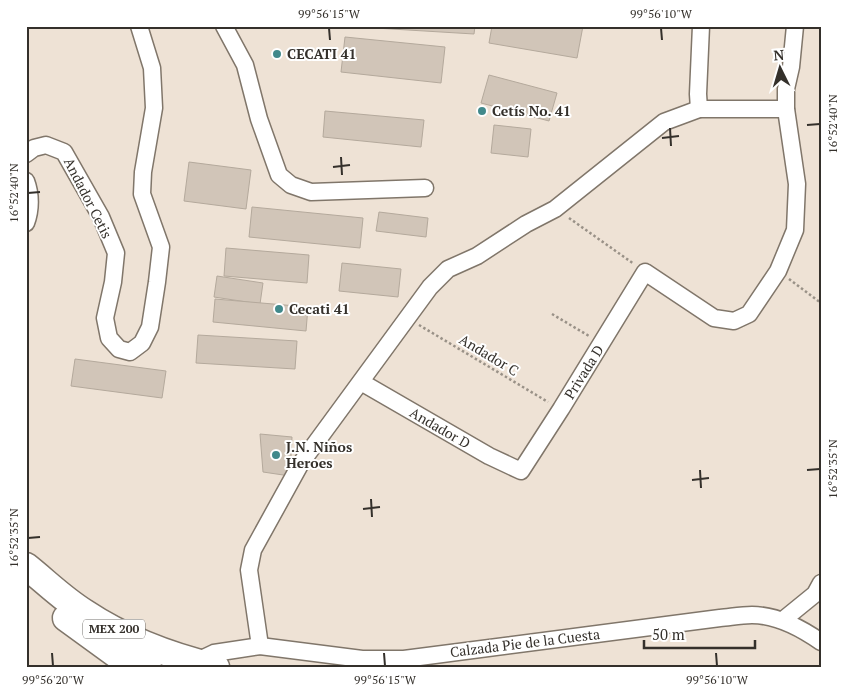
<svg xmlns="http://www.w3.org/2000/svg" width="847" height="693" font-family="'PT Serif',serif">
<style>
.building{fill:#d1c5b8;stroke:#b4a99c}
.lines{fill:none;stroke-linecap:round;stroke-linejoin:round}
.minor-casing{stroke:#80766a;stroke-width:19}
.primary-casing{stroke:#80766a;stroke-width:29}
.path{stroke:#999187;stroke-width:2.5;stroke-dasharray:2.5 2.5;stroke-linecap:butt}
.minor{stroke:#fff;stroke-width:16}
.primary{stroke:#fff;stroke-width:26}
.ticks{fill:none;stroke:#34302b;stroke-width:2}
.poi-dot{fill:#41898b;stroke:#fff;stroke-width:2}
.labels{text-anchor:middle;stroke-width:4;stroke-linejoin:round;paint-order:stroke}
.shield{fill:#fff;stroke:#716e6b;stroke-width:1}
.shield-label{font-size:12px;font-weight:bold;fill:#34302b}
.poi-label{font-size:14px;font-weight:bold;fill:#34302b;stroke:#fff;text-anchor:start}
.street-label{font-size:14px;fill:#34302b;stroke:#fff}
.neatline{fill:none;stroke:#34302b;stroke-width:2}
.ticks-label{font-size:12px;text-anchor:middle;fill:#34302b}
</style>
<rect width="100%" height="100%" fill="#eee2d5"/>
<g class="building">
<path d="M375 26H475L474 34 375 28Z"/>
<path d="M492 26H583L577 58 489 43Z"/>
<path d="M345 37 445 47 441 83 341 72Z"/>
<path d="M489 75 557 93 549 121 481 103Z"/>
<path d="M325 111 424 120 421 147 323 137Z"/>
<path d="M494 125 531 129 528 157 491 153Z"/>
<path d="M189 162 251 170 246 209 184 201Z"/>
<path d="M252 207 363 218 360 248 249 237Z"/>
<path d="M379 212 428 218 426 237 376 231Z"/>
<path d="M226 248 309 255 307 283 224 276Z"/>
<path d="M342 263 401 269 398 297 339 291Z"/>
<path d="M217 276 263 283 260 304 214 297Z"/>
<path d="M215 299 308 307 306 331 213 322Z"/>
<path d="M198 335 297 341 295 369 196 363Z"/>
<path d="M75 359 166 371 162 398 71 386Z"/>
<path d="M260 434 292 437 290 476 263 472Z"/>
</g>
<g class="lines">
<defs>
<g id="minor">
<path d="M224 26 245 65 259 119 279 175 291 185 311 192 425 188"/>
<path d="M699 109 698 94 701 26"/>
<path d="M26 154 34 148 46 145 64 152 101 217 116 253 113 282 105 318 109 338 119 349 130 352 142 343 150 327 157 282 161 247 142 194 143 172 154 108 152 68 139 26"/>
<path d="M26 181C31 194 31 210 26 223"/>
<path d="M361 382 489 456 521 471 561 409 645 272 714 318 734 321 749 314 778 271 795 230 797 184 786 109V89L791 67 795 26"/>
<path d="M783 620 815 594 821 583"/>
<path d="M260 646 249 570 253 550 301 463 430 287 448 269 477 256 526 224 555 209 664 122 699 109H786"/>
<path d="M195 662 214 653 260 646 362 659H404L720 618C731 617 741 615 752 615 777 615 801 628 821 642"/>
</g>
<g id="primary">
<path d="M26 566C45 581 63 599 84 612 123 638 170 656 216 667"/>
<path d="M66 618 121 658 148 667"/>
</g>
</defs>
<use href="#minor" class="minor-casing"/>
<use href="#primary" class="primary-casing"/>
<g class="path">
<path d="M569 218 634 264"/>
<path d="M789 279 821 303"/>
<path d="M552 314 589 336"/>
<path d="M419 325 548 402"/>
</g>
<use href="#minor" class="minor"/>
<use href="#primary" class="primary"/>
</g>
<path class="ticks" d="M329 28 330 40M661 28 662 40M807 125 820 124M670 128 671 146M662 138 679 136M341 157 342 175M333 167 350 165M28 193 40 192M700 470 701 488M807 470 820 469M692 480 709 478M371 499 372 517M363 509 380 507M28 538 40 537M52 653 53 666M384 653 385 666M716 653 717 666"/>
<g class="poi-dot">
<circle cx="277" cy="54" r="5"/>
<circle cx="482" cy="111" r="5"/>
<circle cx="279" cy="309" r="5"/>
<circle cx="276" cy="455" r="5"/>
</g>
<g class="labels">
<rect class="shield" x="83" y="619.5" width="62" height="19" rx="4"/>
<g class="shield-label">
<text x="114" y="633">MEX 200</text>
</g>
<g class="poi-label">
<text x="287" y="59">CECATI 41</text>
<text x="492" y="116">Cetís No. 41</text>
<text x="289" y="314">Cecati 41</text>
<text x="286" y="452">J.N. Niños<tspan x="286" dy="16">Heroes</tspan></text>
</g>
<g class="street-label">
<text transform="translate(88 198) rotate(63)" y="5">Andador Cetis</text>
<text transform="translate(489 355) rotate(31)" y="5">Andador C</text>
<text transform="translate(584 372) rotate(-58)" y="5">Privada D</text>
<text transform="translate(440 428) rotate(30)" y="5">Andador D</text>
<text transform="translate(525 643) rotate(-7)" y="5">Calzada Pie de la Cuesta</text>
</g>
</g>
<rect width="847" height="693" fill="none" stroke="#ffffff" stroke-width="55"/>
<g transform="translate(780 68) rotate(355)" stroke="#ffffff" stroke-width="4" paint-order="stroke">
<path d="M0-4L9 19L0 12L-9 19Z" fill="#34302b"/>
<text y="-8" font-size="14" font-weight="bold" text-anchor="middle" fill="#34302b">N</text>
</g>
<path d="M644 640v8h111v-8" fill="none" stroke="#34302b" stroke-width="2.5"/>
<text x="652" y="640" font-size="15" fill="#34302b" stroke="#ffffff" stroke-width="4" paint-order="stroke">50 m</text>
<rect x="28" y="28" width="792" height="638" class="neatline"/>
<g class="ticks-label">
<text x="329" y="18">99°56'15"W</text>
<text x="661" y="18">99°56'10"W</text>
<text transform="translate(833 124) rotate(-90)" y="4">16°52'40"N</text>
<text transform="translate(14 193) rotate(-90)" y="4">16°52'40"N</text>
<text transform="translate(833 469) rotate(-90)" y="4">16°52'35"N</text>
<text transform="translate(14 538) rotate(-90)" y="4">16°52'35"N</text>
<text x="53" y="684">99°56'20"W</text>
<text x="385" y="684">99°56'15"W</text>
<text x="717" y="684">99°56'10"W</text>
</g>
</svg>
